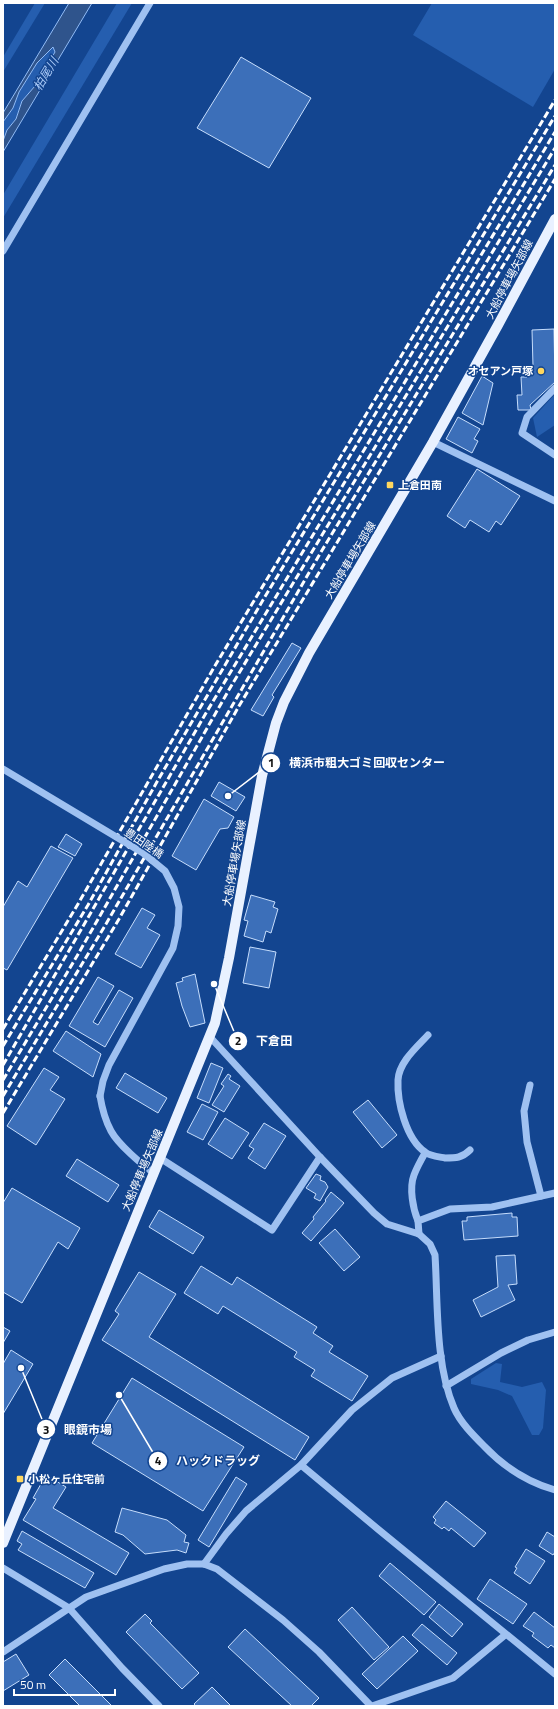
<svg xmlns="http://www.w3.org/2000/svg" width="558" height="1709" font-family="'Titillium Web','Noto Sans JP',sans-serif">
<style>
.green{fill:#255eaf}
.water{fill:#2f548c;stroke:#91bbf5}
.building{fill:#3c6fb9;stroke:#c6ddfc}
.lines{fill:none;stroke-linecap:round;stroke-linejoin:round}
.minor{stroke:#9fc1f1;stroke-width:7}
.major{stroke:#e9f1ff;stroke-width:10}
.rail{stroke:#fff;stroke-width:3;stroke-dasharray:7 3;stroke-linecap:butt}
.minor-bridge{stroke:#9fc1f1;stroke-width:7}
.poi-dot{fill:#ffd75f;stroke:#134590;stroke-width:1.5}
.labels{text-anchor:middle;stroke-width:3;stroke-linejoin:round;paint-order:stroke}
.street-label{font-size:11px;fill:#fff;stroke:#134590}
.poi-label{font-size:11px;font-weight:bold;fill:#fff;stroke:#134590;text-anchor:start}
.water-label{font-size:12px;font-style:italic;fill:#abcbf8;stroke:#134590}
.leader{fill:none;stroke:#fff;stroke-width:1.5}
.callout-dot{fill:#fff;stroke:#134590;stroke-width:1.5}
.mark-label{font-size:12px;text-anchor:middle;font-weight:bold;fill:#111}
.callout-label{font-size:12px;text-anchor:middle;font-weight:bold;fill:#fff;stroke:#134590;stroke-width:3;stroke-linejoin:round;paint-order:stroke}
</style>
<rect width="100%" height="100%" fill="#134590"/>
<g class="green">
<path d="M35 3H45L3 72V57Z"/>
<path d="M117 3H132L3 218V195Z"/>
<path d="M432 3H555V69L533 107 413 35Z"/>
<path d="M53 47 55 52 48 64 42 70 35 86 22 101 16 119 7 130 3 141V122L13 108 19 92 37 63Z"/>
<path d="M555 394V425L537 437 533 418Z"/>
<path d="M496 1363 502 1364 500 1382 522 1387 542 1382 546 1390 543 1428 539 1435H532L512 1396 498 1390 471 1384V1379Z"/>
</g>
<path class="water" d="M69 3H92L3 152V141L7 130 16 119 22 101 35 86 42 70 48 64 55 52 53 47 37 63 19 92 13 108 3 122V113Z"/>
<g class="building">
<path d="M241 57 311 98 269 168 197 128Z"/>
<path d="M554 329 555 382 530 405 531 410H518L517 395H522L521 377H527V366H533L532 330Z"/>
<path d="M482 376 493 383 483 425 462 413Z"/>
<path d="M458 417 480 429 474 439 478 441 472 453 446 439Z"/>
<path d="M477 469 520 496 501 525 496 521 489 532 470 520 465 528 447 516Z"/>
<path d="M292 643 301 648 272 695 274 697 263 716 251 710Z"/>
<path d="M219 782 245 797 236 811 211 796Z"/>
<path d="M204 799 234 817 228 828 220 829 196 870 172 856Z"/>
<path d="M66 834 82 844 75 856 58 847Z"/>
<path d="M51 846 73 858 7 970 3 968V907L18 881 27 887Z"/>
<path d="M251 895 275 902 273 907 278 909 271 933 266 931 263 942 244 936 248 921 244 920Z"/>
<path d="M142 908 155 915 147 928 160 935 141 968 115 954Z"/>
<path d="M250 947 276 952 269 988 243 983Z"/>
<path d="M195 974 205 1023 190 1027 182 1006 176 983 183 981 182 978Z"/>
<path d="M98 977 114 986 93 1022 98 1025 119 990 133 998 105 1047 69 1026Z"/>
<path d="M66 1031 101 1054 93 1077 53 1051Z"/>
<path d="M211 1063 223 1068 209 1103 197 1098Z"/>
<path d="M44 1068 59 1077 50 1090 65 1099 36 1145 7 1126Z"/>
<path d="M125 1073 167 1098 158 1113 116 1088Z"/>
<path d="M228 1074 231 1076 229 1079 240 1086 224 1112 212 1105 224 1086 221 1084Z"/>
<path d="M368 1100 397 1135 382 1148 353 1112Z"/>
<path d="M202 1104 218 1112 203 1140 187 1132Z"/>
<path d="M225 1118 249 1133 232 1159 208 1144Z"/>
<path d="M264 1123 286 1136 265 1169 248 1158 254 1149 249 1146Z"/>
<path d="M77 1159 119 1185 108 1202 66 1176Z"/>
<path d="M316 1174 321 1176 320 1180 325 1182 328 1187 320 1201 314 1198 316 1194 306 1188Z"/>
<path d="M12 1188 80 1228 68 1249 58 1242 22 1303 3 1292V1203Z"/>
<path d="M331 1192 344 1203 311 1241 302 1233 314 1219 313 1217 326 1201 325 1200Z"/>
<path d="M159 1210 204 1237 193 1254 149 1227Z"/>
<path d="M512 1213V1217H517L518 1236 464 1240 462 1221H467V1217Z"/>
<path d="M335 1229 360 1257 344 1271 319 1243Z"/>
<path d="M515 1255 517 1284 508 1285 515 1300 481 1317 473 1300 498 1287 496 1256Z"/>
<path d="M201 1266 232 1285 237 1277 317 1327 313 1333 333 1346 329 1352 368 1376 352 1401 311 1376 315 1370 294 1357 297 1352 223 1306 218 1314 184 1293Z"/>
<path d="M139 1272 176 1294 149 1337 309 1437 295 1460 102 1340 119 1314 115 1311Z"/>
<path d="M3 1327 10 1331 3 1343Z"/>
<path d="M11 1350 33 1364 3 1414V1364Z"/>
<path d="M132 1378 244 1447 203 1511 92 1443Z"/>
<path d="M46 1475 66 1487 53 1508 129 1553 116 1575 23 1520 36 1499 33 1498Z"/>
<path d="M236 1477 247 1484 209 1547 198 1540Z"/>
<path d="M446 1501 486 1533 474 1547 451 1528 449 1531 444 1527 442 1529 434 1523 436 1520 433 1517Z"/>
<path d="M122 1508 167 1520 186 1535 184 1542 189 1543 186 1553 177 1550 145 1554 123 1535 115 1532Z"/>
<path d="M22 1531 94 1573 85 1588 18 1550 22 1544 17 1541Z"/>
<path d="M547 1532 555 1537V1552L553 1555 539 1546Z"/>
<path d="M526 1549 545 1561 530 1584 514 1573 517 1568 515 1567Z"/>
<path d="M390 1563 436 1602 424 1615 379 1576Z"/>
<path d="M490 1579 527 1604 513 1624 477 1599Z"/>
<path d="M439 1604 463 1624 452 1637 429 1617Z"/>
<path d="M352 1607 389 1647 374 1660 338 1620Z"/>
<path d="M534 1612 555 1628V1648L551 1645 548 1648 532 1636 534 1633 523 1626Z"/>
<path d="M145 1614 152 1621 150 1623 199 1673 182 1689 126 1632Z"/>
<path d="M422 1624 457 1653 447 1665 412 1635Z"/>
<path d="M245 1629 319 1698 311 1706H292L228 1647Z"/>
<path d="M403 1636 418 1651 377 1689 362 1674Z"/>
<path d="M16 1654 29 1675 3 1691V1662Z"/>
<path d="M65 1659 112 1706H80L49 1675Z"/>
<path d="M212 1687 231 1706H196L194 1704Z"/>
</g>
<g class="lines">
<g class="minor">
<path d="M3 251 150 3"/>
<path d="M555 388 527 417 522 433 555 455"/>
<path d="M433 442 555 501"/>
<path d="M428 1035C417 1047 399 1062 398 1080 397 1102 406 1139 425 1152 429 1156 440 1157 445 1158 456 1158 462 1158 470 1150"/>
<path d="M210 1037 320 1157 374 1213 387 1224 419 1234 430 1244 435 1255C438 1303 435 1364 454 1408 460 1422 473 1435 484 1446 504 1467 527 1482 555 1490"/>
<path d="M530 1085 524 1111 527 1142 541 1196"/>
<path d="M100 1096C102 1108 105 1120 111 1131 118 1144 141 1164 154 1173"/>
<path d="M160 1158 272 1230 320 1157"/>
<path d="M418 1221C413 1209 409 1188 414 1175 417 1167 421 1160 425 1153"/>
<path d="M419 1234 418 1221 450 1209 492 1207 555 1193"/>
<path d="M446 1386 501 1353 528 1340 555 1332"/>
<path d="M301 1465 379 1530 555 1674"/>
<path d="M204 1564 226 1534 246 1511 301 1465 352 1410 392 1378 441 1356"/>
<path d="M3 1568 69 1608 122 1668 159 1706"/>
<path d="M3 1652 86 1597 164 1569 187 1564H204L217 1569 283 1620 319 1652 371 1706"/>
<path d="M372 1706 453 1678 505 1635"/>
</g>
<path class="major" d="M3 1543 215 1023 229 958 262 776 276 723 284 702 309 653 433 442 498 325 555 219"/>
<g class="rail">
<path d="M3 1029 78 904 216 664 555 100"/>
<path d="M3 1046 88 905 158 780 263 600 555 116"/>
<path d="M3 1065 206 713 555 132"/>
<path d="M3 1080 77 956 230 688 555 148"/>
<path d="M3 1096 106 924 321 552 555 165"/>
<path d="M3 1113 119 919 239 706 555 179"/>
</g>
<path class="minor-bridge" d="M3 769 143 853 165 871 174 888 179 907 178 926 173 948 109 1065 103 1081 100 1096"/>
</g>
<g class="poi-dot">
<circle cx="541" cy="371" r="4"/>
<rect x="386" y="481" width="8" height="8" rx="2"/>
<rect x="16" y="1475" width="8" height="8" rx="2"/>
</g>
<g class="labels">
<g class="street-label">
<text transform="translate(509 279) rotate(-62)" y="4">大船停車場矢部線</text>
<text transform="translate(350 560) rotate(-59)" y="4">大船停車場矢部線</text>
<text transform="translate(144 843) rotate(34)" y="4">豊田陸橋</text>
<text transform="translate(234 863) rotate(-80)" y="4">大船停車場矢部線</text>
<text transform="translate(142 1170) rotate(-67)" y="4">大船停車場矢部線</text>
</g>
<g class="poi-label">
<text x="533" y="375" text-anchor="end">オセアン戸塚</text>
<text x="398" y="489">上倉田南</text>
<text x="28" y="1483">小松ヶ丘住宅前</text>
</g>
<g class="water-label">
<text transform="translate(46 74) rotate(-59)" y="4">柏尾川</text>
</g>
</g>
<path class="leader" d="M228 796L271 763M214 984L238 1041M21 1368L46 1429M119 1395L158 1461"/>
<g class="callout-dot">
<circle cx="228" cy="796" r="4"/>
<circle cx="214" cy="984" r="4"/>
<circle cx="21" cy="1368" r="4"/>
<circle cx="119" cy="1395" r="4"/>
<circle cx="271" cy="763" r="10"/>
<circle cx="238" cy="1041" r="10"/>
<circle cx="46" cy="1429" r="10"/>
<circle cx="158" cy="1461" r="10"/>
</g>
<g class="mark-label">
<text x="271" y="767">1</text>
<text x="238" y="1045">2</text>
<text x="46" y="1434">3</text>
<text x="158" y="1465">4</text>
</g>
<g class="callout-label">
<text x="367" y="767">横浜市粗大ゴミ回収センター</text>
<text x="274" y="1045">下倉田</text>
<text x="88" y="1434">眼鏡市場</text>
<text x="218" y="1465">ハックドラッグ</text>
</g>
<rect width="558" height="1709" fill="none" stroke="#ffffff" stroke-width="8"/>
<path d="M14 1689v6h101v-6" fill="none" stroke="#ffffff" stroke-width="2"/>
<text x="20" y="1689" font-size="12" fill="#ffffff" stroke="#134590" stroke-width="3" paint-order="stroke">50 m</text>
</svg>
